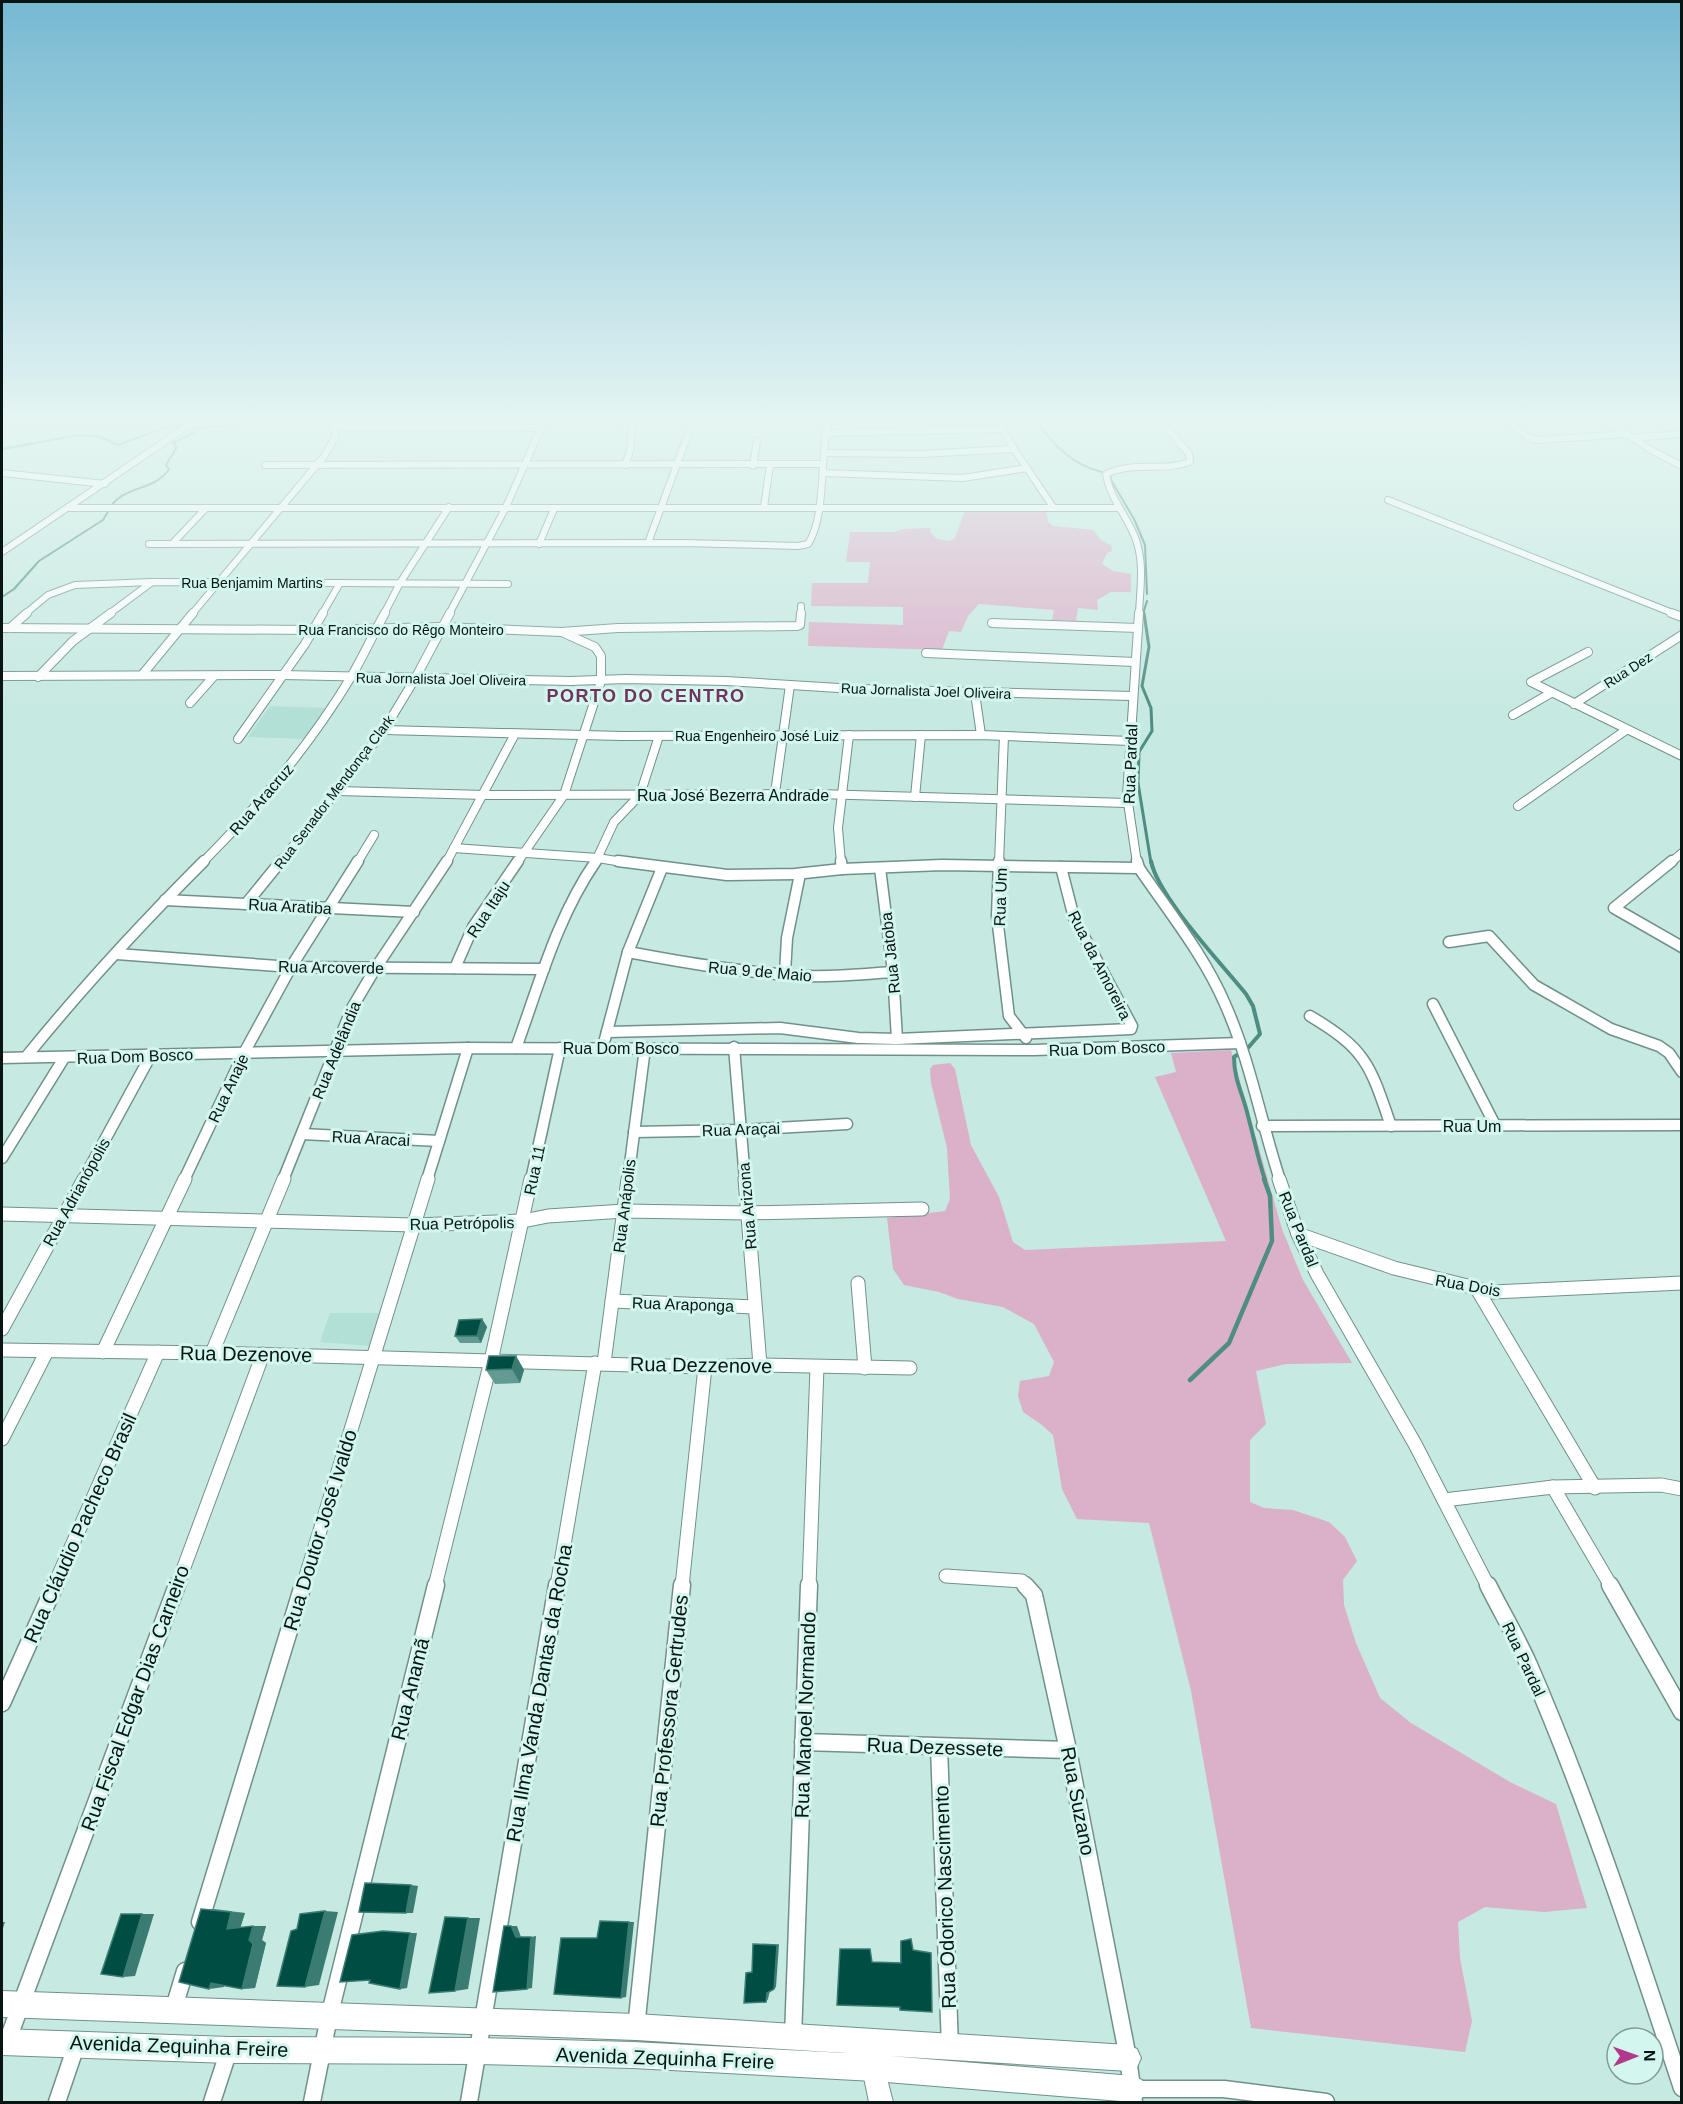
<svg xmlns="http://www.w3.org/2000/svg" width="1683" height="2104" font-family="Helvetica,sans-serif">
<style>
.built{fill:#b3e0d6}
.green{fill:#dbb0c9}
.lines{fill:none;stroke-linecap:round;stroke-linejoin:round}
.stream-far3{stroke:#4e8d81;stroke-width:2}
.stream-far2{stroke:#4e8d81;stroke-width:3}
.stream-far1{stroke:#4e8d81;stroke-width:4}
.stream{stroke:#4e8d81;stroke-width:4.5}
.minor-far4-casing{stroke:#70918a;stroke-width:8}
.minor-far3-casing{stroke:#70918a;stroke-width:10}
.minor-far2-casing{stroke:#70918a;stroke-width:13}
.minor-far1-casing{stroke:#70918a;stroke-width:15}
.minor-casing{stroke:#70918a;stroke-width:19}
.tertiary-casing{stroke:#70918a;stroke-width:2}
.secondary-casing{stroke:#70918a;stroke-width:2}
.minor-far4{stroke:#fff;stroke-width:6}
.minor-far3{stroke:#fff;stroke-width:8}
.minor-far2{stroke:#fff;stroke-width:10}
.minor-far1{stroke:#fff;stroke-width:13}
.minor{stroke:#fff;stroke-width:16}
.tertiary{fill:#fff;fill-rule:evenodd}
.secondary{fill:#fff;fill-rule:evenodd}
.wall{fill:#639b92}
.shaded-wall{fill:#3b7c72}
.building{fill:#004d43;stroke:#3b7c72;stroke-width:1.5}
.labels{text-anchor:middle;stroke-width:6;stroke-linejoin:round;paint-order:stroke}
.far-street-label{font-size:14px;fill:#081513;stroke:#d3f6ee}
.street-label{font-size:16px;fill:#081513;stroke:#d3f6ee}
.far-district-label{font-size:18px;font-weight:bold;letter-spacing:1.5px;fill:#71345c;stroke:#d3f6ee}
.near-street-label{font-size:20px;fill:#081513;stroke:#d3f6ee}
</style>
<rect width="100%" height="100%" fill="#c6e9e1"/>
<g class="built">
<path d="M270 706 325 708 304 739 248 737Z"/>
<path d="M330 1313H379L370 1346 320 1342Z"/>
</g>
<g class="green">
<path d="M1043 509 1047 514 1048 522 1053 526 1093 530 1101 540 1111 545 1112 551 1107 553 1102 564 1113 571 1131 574V592H1111L1097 600 1098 610 1078 608 1076 621 1052 620 1054 610 979 604 968 616 961 632 949 631 942 650 808 646 809 622 903 625V607L811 606 812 583H868L870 562H846L850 532H894L903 529 930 528 931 533 937 539 950 541 955 538 965 510Z"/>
<path d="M1231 1050 1282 1229 1303 1280 1352 1363 1286 1364 1256 1371 1266 1424 1250 1440V1502L1264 1508 1293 1510 1329 1522 1345 1537 1357 1561 1343 1580 1344 1605 1356 1643 1380 1698 1411 1723 1510 1782 1556 1804 1587 1908 1544 1912 1485 1907 1458 1922 1460 1958 1472 2021 1465 2052 1251 2028 1191 1691 1149 1523 1077 1519 1062 1489 1053 1435 1042 1425 1023 1412 1018 1396 1020 1381 1049 1376 1054 1362 1034 1324 1003 1307 958 1299 939 1292 904 1285 893 1269 887 1218 945 1211 950 1199 947 1148 931 1083 930 1069 933 1065 950 1063 955 1069 971 1145 999 1197 1013 1242 1025 1250 1226 1241 1155 1077 1176 1072 1171 1053Z"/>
</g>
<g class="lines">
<g class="stream-far3">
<path d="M1036 419C1052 445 1072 465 1102 472"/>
<path d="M190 428 227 426 263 419"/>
<path d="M2 449 79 435 101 437 118 445 164 428 181 427"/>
<path d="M1110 473 1111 480 1134 519 1145 545 1147 594"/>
<path d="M111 506C126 485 155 491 169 469L166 465 177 447 173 443 195 432 194 429"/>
<path d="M2 597 14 589 39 561 103 520 109 510"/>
<path d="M1143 614 1147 601"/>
</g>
<path class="stream-far2" d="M1144 613 1149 647 1142 686 1151 708 1152 731 1139 752 1138 783 1151 863"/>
<path class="stream-far1" d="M1151 861C1158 897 1221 963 1246 994L1253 1006 1260 1034 1247 1049 1234 1057C1234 1080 1243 1094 1248 1116 1254 1138 1258 1159 1265 1180"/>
<path class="stream" d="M1190 1380 1229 1343 1272 1241 1270 1196 1264 1179"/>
<defs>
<g id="minor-far4">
<path d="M613 419 632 425 630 451 625 465"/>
<path d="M998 419 1012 446 1053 507"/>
<path d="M1502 419 1529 438 1538 440 1627 434"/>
<path d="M1605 419 1651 450 1682 466"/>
<path d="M2 421H195"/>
<path d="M332 427 541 428"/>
<path d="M825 433 1002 429"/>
<path d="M1633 438 1682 434"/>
<path d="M824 453 922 454 1012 449"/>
<path d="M265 465 823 464"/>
<path d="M753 466 757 441"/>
<path d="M2 473 105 484"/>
<path d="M823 473 963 478 1027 468"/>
<path d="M1388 500 1675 614"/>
<path d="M764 507 770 465"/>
<path d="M70 508H1119"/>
<path d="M173 543 206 508"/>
<path d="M648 543 690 429"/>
<path d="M149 544 683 543 798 546 808 544C827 516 819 453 829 419"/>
<path d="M539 544 554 509"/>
<path d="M2 552 198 419"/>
<path d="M25 614 48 595 75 585 152 582 508 584"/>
<path d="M109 614 152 582"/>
<path d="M192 614 325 455 336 435 330 419"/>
<path d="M322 614 340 583"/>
<path d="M384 614 400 583 449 507"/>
<path d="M449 614 506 507 545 419"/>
<path d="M801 614V606"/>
<path d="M1139 614C1140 590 1144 566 1137 543 1130 519 1110 500 1106 474 1133 461 1162 472 1190 462L1189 454 1160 419"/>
</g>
<g id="minor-far3">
<path d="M1671 613 1682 617"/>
<path d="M992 623 1138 628"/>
<path d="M2 628 313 630 442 627 561 632 618 628 797 626 800 625 801 613"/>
<path d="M10 628 27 613"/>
<path d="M1588 652 1531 682 1682 756"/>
<path d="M926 653 1135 662"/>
<path d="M142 675 193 613"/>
<path d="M2 676 283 675 571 681 625 679 726 681 855 689 1132 696"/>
<path d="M38 677 73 641 111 613"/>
<path d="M975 693 981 735"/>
<path d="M190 703 214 676"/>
<path d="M1574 704 1682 635"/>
<path d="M1513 715 1551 693"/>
<path d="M384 730 622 736 981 735 1130 741"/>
<path d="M238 739 305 644 323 613"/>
<path d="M338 791 485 795 817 794 1127 803"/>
<path d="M775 793 790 685"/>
<path d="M915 797 921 735"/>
<path d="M1518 806 1626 730"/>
<path d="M454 848 598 858 628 863"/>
<path d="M202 863C258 807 310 745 351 677 363 657 373 634 385 613"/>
<path d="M280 863 384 730 416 677 450 613"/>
<path d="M357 863 374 835"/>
<path d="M446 863 515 734"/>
<path d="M517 863 564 795 601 681V656L595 647 564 633"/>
<path d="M595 863 614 822 640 795 659 736"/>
<path d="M841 863 838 828 849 735"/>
<path d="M999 863 1004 736"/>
<path d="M1137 863 1127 796 1139 613"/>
<path d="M1670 863 1682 853"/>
</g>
<g id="minor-far2">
<path d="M618 861 727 875 795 874 842 869 942 865 1139 868"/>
<path d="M841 861 842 869"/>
<path d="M999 861 997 917 1009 1016 1026 1038"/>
<path d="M1137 861 1139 868C1169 912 1204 955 1225 1004 1250 1060 1261 1122 1280 1180"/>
<path d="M1672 861 1614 908 1682 947"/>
<path d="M880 868 893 972 897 1039"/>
<path d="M165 900 414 912"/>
<path d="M246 904 281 861"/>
<path d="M1449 942 1489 936 1534 985 1611 1029 1659 1046 1669 1053 1682 1072"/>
<path d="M628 952C687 963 746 973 806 976 835 977 864 974 893 972"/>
<path d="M117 954 291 967 544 969"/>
<path d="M455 968 473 927 518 861"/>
<path d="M785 973 787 938 800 874"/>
<path d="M1433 1004 1495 1125"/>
<path d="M1310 1016C1367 1050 1370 1065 1391 1126"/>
<path d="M607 1032 780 1028 858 1038 897 1039 1131 1029 1132 1026 1074 918 1061 867"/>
<path d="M605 1039 628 952 662 868"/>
<path d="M734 1047 745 1180"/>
<path d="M516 1048C539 985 557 917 596 861"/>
<path d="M26 1057C81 989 142 923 204 861"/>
<path d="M2 1058 468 1048 1034 1050 1240 1043"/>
<path d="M1262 1126 1682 1125"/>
<path d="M634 1132 741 1130 847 1124"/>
<path d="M302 1134 439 1141"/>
<path d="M2 1158 64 1058"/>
<path d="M83 1180 151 1055"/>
<path d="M184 1180 244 1053 291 967 358 861"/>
<path d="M283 1180 352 1008 375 969 447 861"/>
<path d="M427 1180 468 1048"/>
<path d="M531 1180 560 1048"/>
<path d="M628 1180 645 1048"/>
</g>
<g id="minor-far1">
<path d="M745 1179 760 1365"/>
<path d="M1279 1179 1298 1234 1317 1274 1415 1444 1488 1586"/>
<path d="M2 1214 414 1225 523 1221 548 1216 624 1211 747 1213 922 1209"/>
<path d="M1298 1234 1394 1268 1492 1292 1682 1283"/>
<path d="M858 1283 865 1368"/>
<path d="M1477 1289 1595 1488"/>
<path d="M612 1301 755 1307"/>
<path d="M2 1329 84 1179"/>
<path d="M2 1350 212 1353 705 1367 760 1365 910 1368"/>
<path d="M103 1352 185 1179"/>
<path d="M212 1353 284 1179"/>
<path d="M604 1363 628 1179"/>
<path d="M2 1439 47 1351"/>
<path d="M1553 1487 1611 1586"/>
<path d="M1444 1500 1553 1487 1661 1485 1682 1489"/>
<path d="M946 1576 1022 1581 1026 1586"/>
<path d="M54 1586 158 1352"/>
<path d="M177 1586 263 1354"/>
<path d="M303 1586 428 1179"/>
<path d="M435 1586 491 1361 531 1179"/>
<path d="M557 1586 595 1363"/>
<path d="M682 1586 705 1367"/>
<path d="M809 1586 817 1367"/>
</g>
<g id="minor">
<path d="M1025 1585 1034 1595 1068 1750 1128 2058 1134 2102"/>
<path d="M1488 1585C1501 1611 1517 1638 1529 1665 1589 1803 1635 1946 1682 2088"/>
<path d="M1610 1585 1682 1712"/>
<path d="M2 1703 55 1585"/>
<path d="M803 1742 1068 1750"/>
<path d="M939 1747 950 2047"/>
<path d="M200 1922 303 1585"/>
<path d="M173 2011 185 1971"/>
<path d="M636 2028 682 1585"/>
<path d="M793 2038 809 1585"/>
<path d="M7 2042 177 1585"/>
<path d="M1133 2089H1224L1326 2102"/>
<path d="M57 2102 76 2046"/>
<path d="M212 2102 229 2050"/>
<path d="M312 2102 329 2017 436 1585"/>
<path d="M469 2102 557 1585"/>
</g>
<path id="tertiary" d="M873 2051 881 2055 893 2102H869L861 2063 865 2055Z"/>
<path id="secondary" d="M2 1991 636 2014 1128 2045 1137 2049 1141 2058 1137 2067 1128 2071 890 2056 1133 2076 1142 2080 1146 2089 1142 2098 1133 2102 874 2081 633 2068 478 2064 229 2063 2 2055V2029L229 2037 478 2038 633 2042 846 2053 636 2040 2 2017Z"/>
</defs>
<use href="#minor-far4" class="minor-far4-casing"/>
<use href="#minor-far3" class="minor-far3-casing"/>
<use href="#minor-far2" class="minor-far2-casing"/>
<use href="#minor-far1" class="minor-far1-casing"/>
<use href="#minor" class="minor-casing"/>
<use href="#tertiary" class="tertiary-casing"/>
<use href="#secondary" class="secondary-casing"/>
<use href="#minor-far4" class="minor-far4"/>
<use href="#minor-far3" class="minor-far3"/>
<use href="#minor-far2" class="minor-far2"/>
<use href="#minor-far1" class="minor-far1"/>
<use href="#minor" class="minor"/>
<use href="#tertiary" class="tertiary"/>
<use href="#secondary" class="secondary"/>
</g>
<g class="wall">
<path d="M482 1319 487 1327 481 1343H460L455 1336Z"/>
<path d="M516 1356 524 1370 520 1383 495 1384 486 1370Z"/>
<path d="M201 1909H215L245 1913 240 1927 266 1926 262 1940 266 1943 255 1988 242 1989 224 1986V1987Z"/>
<path d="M910 1939 900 2010 899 2007 872 1962H900V1941Z"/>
</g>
<g class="shaded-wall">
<path d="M482 1319 487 1327 481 1343 477 1336Z"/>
<path d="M516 1356 524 1370 520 1383 512 1369Z"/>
<path d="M411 1885 418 1886 413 1913H406Z"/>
<path d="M325 1911 338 1912 319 1985 305 1987Z"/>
<path d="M231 1912 245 1913 240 1929H227Z"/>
<path d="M142 1914H154L135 1976 123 1977Z"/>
<path d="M468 1918H480L468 1989 455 1991Z"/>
<path d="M2 1922H5L2 1931Z"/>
<path d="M629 1922H634L626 1997 621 1998Z"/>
<path d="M253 1926H266L262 1940 266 1943 255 1988 242 1989 249 1940Z"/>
<path d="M511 1926H517L521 1937H516Z"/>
<path d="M410 1933H417L407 1988 400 1989Z"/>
<path d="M536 1936 532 1988 527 1989 531 1937Z"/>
<path d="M779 1944 776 1987 774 1989 777 1945Z"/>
<path d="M225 1982 224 1987 209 1989 211 1983Z"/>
<path d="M770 1990 768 1999 766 2002 767 1993Z"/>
</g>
<g class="building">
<path d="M482 1319 477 1336H455L459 1320Z"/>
<path d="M489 1356H516L512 1369 486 1370Z"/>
<path d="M365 1883 411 1885 406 1913 359 1912Z"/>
<path d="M201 1909 231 1912 227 1929 253 1926 249 1940 253 1944 242 1989 211 1983 209 1989 179 1982Z"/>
<path d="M325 1911 305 1987 277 1986 291 1931 297 1929 300 1914Z"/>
<path d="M121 1914H142L123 1977 101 1974Z"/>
<path d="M445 1917 468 1918 455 1991 429 1993Z"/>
<path d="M600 1921 629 1922 621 1998 554 1994 561 1938H597Z"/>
<path d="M504 1926H511L516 1937H531L527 1989 493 1992Z"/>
<path d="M383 1931 410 1933 400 1989 369 1983 370 1980 340 1982 352 1935Z"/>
<path d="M911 1939 913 1950 931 1953 932 2012 900 2010V2007L837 2005 840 1949H870L872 1962 901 1963V1941Z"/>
<path d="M753 1944 777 1945 774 1989 767 1993 766 2002 744 2003 746 1973 752 1972Z"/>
</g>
<linearGradient id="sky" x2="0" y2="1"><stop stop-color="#76b9d2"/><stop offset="0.59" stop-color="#e5f5f2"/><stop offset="1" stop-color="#e5f5f2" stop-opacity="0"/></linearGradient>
<rect width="1683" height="713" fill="url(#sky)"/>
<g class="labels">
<g class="far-street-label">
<text x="252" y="588">Rua Benjamim Martins</text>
<text x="401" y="635">Rua Francisco do Rêgo Monteiro</text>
<text transform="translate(1628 670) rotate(-33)" y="5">Rua Dez</text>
<text transform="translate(441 679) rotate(1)" y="5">Rua Jornalista Joel Oliveira</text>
<text transform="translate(926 691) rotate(2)" y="5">Rua Jornalista Joel Oliveira</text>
<text x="757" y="741">Rua Engenheiro José Luiz</text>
<text transform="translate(334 792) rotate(-53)" y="5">Rua Senador Mendonça Clark</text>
</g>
<g class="street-label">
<text transform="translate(1130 764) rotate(-88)" y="6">Rua Pardal</text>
<text x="733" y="801">Rua José Bezerra Andrade</text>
<text transform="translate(261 799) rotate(-49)" y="6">Rua Aracruz</text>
<text transform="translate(1000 897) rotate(-88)" y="6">Rua Um</text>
<text transform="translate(290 906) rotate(3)" y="6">Rua Aratiba</text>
<text transform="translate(488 909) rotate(-57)" y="6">Rua Itaju</text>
<text transform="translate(890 953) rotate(-96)" y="6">Rua Jatoba</text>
<text transform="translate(1100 965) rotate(63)" y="6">Rua da Amoreira</text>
<text transform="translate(331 967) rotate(1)" y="6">Rua Arcoverde</text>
<text transform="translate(760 971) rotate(5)" y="6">Rua 9 de Maio</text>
<text x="621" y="1054">Rua Dom Bosco</text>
<text transform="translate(1107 1048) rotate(-2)" y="6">Rua Dom Bosco</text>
<text transform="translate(336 1050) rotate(-68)" y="6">Rua Adelândia</text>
<text transform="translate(135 1056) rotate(-2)" y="6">Rua Dom Bosco</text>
<text transform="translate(228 1088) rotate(-65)" y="6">Rua Anaje</text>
<text x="1472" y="1132">Rua Um</text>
<text transform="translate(741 1129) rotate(-2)" y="6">Rua Araçai</text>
<text transform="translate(371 1138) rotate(3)" y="6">Rua Aracai</text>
<text transform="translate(534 1170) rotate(-78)" y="6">Rua 11</text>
<text transform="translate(76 1192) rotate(-61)" y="6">Rua Adrianópolis</text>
<text transform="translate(624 1206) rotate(-83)" y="6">Rua Anápolis</text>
<text transform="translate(747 1206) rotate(-95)" y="6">Rua Arizona</text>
<text transform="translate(462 1223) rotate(-1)" y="6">Rua Petrópolis</text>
<text transform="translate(1299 1229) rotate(68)" y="6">Rua Pardal</text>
<text transform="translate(1468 1285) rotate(10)" y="6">Rua Dois</text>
<text transform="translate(683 1304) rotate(2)" y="6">Rua Araponga</text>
<text transform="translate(1524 1659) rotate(65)" y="6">Rua Pardal</text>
</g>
<g class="far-district-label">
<text x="646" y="702">PORTO DO CENTRO</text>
</g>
<g class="near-street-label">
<text transform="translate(246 1354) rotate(1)" y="7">Rua Dezenove</text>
<text transform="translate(701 1365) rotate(1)" y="7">Rua Dezzenove</text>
<text transform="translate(80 1528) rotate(-66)" y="7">Rua Cláudio Pacheco Brasil</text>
<text transform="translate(320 1530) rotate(-73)" y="7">Rua Doutor José Ivaldo</text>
<text transform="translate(410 1689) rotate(-76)" y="7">Rua Anamã</text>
<text transform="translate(539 1693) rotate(-80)" y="7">Rua Ilma Vanda Dantas da Rocha</text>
<text transform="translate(135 1698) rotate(-70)" y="7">Rua Fiscal Edgar Dias Carneiro</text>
<text transform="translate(669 1711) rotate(-84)" y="7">Rua Professora Gertrudes</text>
<text transform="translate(805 1715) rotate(-88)" y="7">Rua Manoel Normando</text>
<text transform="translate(935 1747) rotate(2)" y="7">Rua Dezessete</text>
<text transform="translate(1078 1801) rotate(79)" y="7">Rua Suzano</text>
<text transform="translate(945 1897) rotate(-92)" y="7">Rua Odorico Nascimento</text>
<text transform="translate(179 2046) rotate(2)" y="7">Avenida Zequinha Freire</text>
<text transform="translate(665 2058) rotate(2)" y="7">Avenida Zequinha Freire</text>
</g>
</g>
<rect width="1683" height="2104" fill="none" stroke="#081513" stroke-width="6"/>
<g transform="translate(1635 2056) rotate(89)"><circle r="28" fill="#d3f6ee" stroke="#829c96" stroke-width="1.5"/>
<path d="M0-4.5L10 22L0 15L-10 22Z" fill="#b2388c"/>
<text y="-9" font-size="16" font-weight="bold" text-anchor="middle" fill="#081513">N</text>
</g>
</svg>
